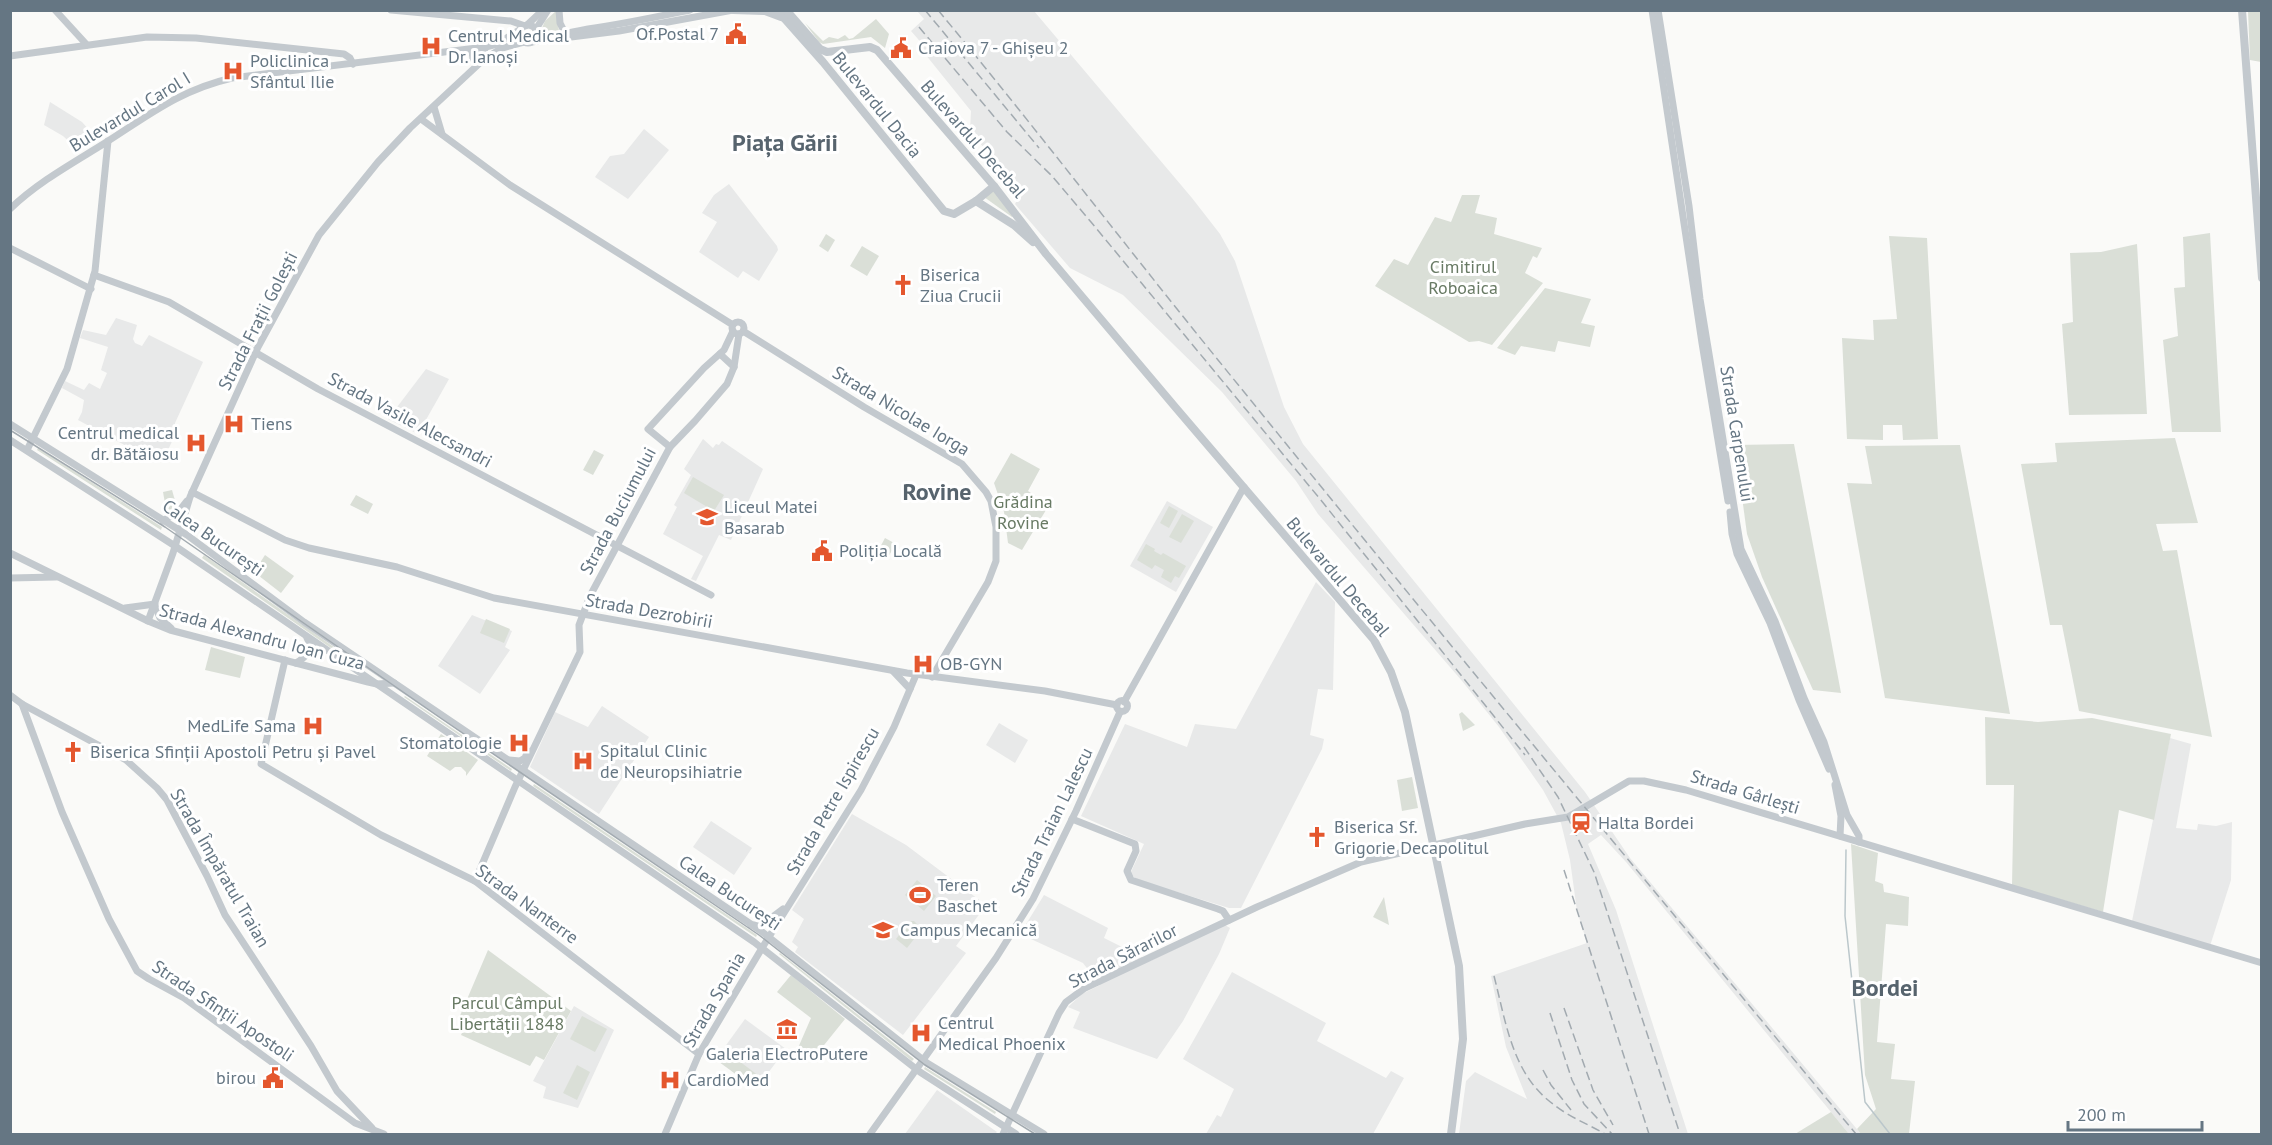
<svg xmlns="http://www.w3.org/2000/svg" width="2272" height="1145" font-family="'PT Sans',sans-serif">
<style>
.built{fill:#e8e9e9}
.green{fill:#dadfd7}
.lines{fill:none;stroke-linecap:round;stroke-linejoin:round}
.stream{stroke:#bbc7cb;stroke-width:1.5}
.secondary{stroke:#c3c9ce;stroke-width:7}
.primary{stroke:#c3c9ce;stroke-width:8}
.highway{stroke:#c3c9ce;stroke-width:8}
.tram{stroke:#a2aab0;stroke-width:1.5}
.rail{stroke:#a2aab0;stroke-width:1.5;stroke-dasharray:9 4.5;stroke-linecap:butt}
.labels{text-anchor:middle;stroke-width:6;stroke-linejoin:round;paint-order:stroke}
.poi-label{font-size:18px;fill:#657683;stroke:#fff;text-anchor:start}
.street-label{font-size:18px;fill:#657683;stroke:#fff}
.park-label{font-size:18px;fill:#687a64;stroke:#fff}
.district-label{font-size:24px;font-weight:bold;fill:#57646e;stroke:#fff}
</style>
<rect width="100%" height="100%" fill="#fafaf8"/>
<g class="built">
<path d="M917 11H1034L1192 198 1220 234 1235 261 1284 407 1303 444 1585 792 1630 858 1861 1134H1849L1626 862 1601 835 1588 844 1616 910 1688 1134H1459L1466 1081 1475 1072 1527 1099 1506 1047 1491 976 1587 943 1577 911 1570 860 1561 823 1543 790 1499 727 1462 681 1318 514 1296 481 1222 392 1123 295 1070 268 1015 204 1021 193 970 131 971 111 921 49 924 46 911 31 924 19Z"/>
<path d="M50 102 82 122 98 140 79 151 63 136 44 125Z"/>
<path d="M644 129 669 150 628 199 595 177 610 156 624 154Z"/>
<path d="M729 184 777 246 778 250 759 281 743 271 738 278 699 252 717 222 702 213 714 195Z"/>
<path d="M116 318 137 325 133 339 135 343 142 346 149 335 203 362 175 423V435L168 450H163L158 463 78 420 82 412 84 400 62 388 65 381 84 390 89 383 100 389 107 373 101 370 108 347 80 338 83 330 106 335Z"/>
<path d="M426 369 449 379 418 434 388 419Z"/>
<path d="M703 439 713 448 716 444 719 445 722 441 763 469 731 540 719 535 696 581 691 579 703 556 663 534 677 507 674 505 691 475 684 469Z"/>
<path d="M1167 501 1213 527 1176 592 1130 566Z"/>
<path d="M1316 582 1335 602 1333 690 1318 689 1310 735 1324 739 1322 749 1241 908H1229L1138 880 1130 874 1144 844 1081 816 1125 724 1187 747 1195 724 1236 729Z"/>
<path d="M472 615 512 631 505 647 510 650 480 694 438 666Z"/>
<path d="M602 706 649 737 599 814 530 767 555 712 588 727Z"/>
<path d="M999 723 1028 740 1015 763 986 745Z"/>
<path d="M2170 738 2191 744 2176 828 2197 830 2198 824 2216 826 2232 822 2231 880 2210 946 2132 921Z"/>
<path d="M852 814 906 845 986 905 956 946 966 953 903 1035 795 952 798 947 792 942 804 919 792 910Z"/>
<path d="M711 821 752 848 734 875 693 847Z"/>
<path d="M1044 895 1108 928 1104 938 1150 961 1225 925 1230 928 1219 954 1183 1021 1157 1059 1073 1028 1080 1012 1068 1007 1082 994 1100 985 1083 963 1020 934Z"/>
<path d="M1232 972 1326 1023 1317 1041 1386 1078 1391 1071 1404 1078 1373 1134H1206L1217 1115 1221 1117 1234 1089 1183 1059Z"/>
<path d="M574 1006 614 1030 578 1108 543 1098 546 1087 533 1081Z"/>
<path d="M745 1019 786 1049 756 1089 716 1059Z"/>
<path d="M937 1090 997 1132 995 1134H905Z"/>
</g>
<g class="green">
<path d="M556 11 559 31H545L542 28 545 21Z"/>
<path d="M2248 11H2261V62L2250 60Z"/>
<path d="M876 19 889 34 885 48 871 37 823 44 819 42 805 23 823 41 829 37 838 39 845 35 849 39 853 38Z"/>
<path d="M993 190 1014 215 1012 217 984 197Z"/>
<path d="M1462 195H1480L1475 213 1497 218 1494 234 1542 248 1537 258 1533 256 1525 273 1543 283 1492 345 1479 341 1469 342 1375 286 1394 259 1408 265 1435 217 1451 222Z"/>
<path d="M2210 233 2221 432H2172L2163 340 2178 336 2174 288 2185 287 2183 237Z"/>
<path d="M826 234 835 240 828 252 819 246Z"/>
<path d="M1889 236 1927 238 1938 439 1903 440 1902 425H1883V440L1847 439 1842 338 1874 340 1873 320 1897 319Z"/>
<path d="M2137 244 2147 414 2069 415 2062 324 2073 322 2070 253 2101 252Z"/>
<path d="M862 246 879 256 867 276 850 266Z"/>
<path d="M1545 288 1591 299 1581 323 1595 326 1590 347 1558 341 1555 352 1521 346 1515 355 1497 348Z"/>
<path d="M2175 438 2198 523 2156 524 2163 551 2177 550 2212 737 2079 711 2062 625H2050L2021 464 2057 462 2055 443Z"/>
<path d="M1794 444 1841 693 1813 690 1762 577 1747 534 1735 445Z"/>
<path d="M1960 445 2010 714 1885 698 1847 483 1872 484 1865 446Z"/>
<path d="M38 448 162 527 161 530 37 450Z"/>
<path d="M594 450 604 455 593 475 583 470Z"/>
<path d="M1011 453 1040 469 1028 491 1049 505 1022 550 1008 543 1004 512 994 483Z"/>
<path d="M693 477 724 495 714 511 684 493Z"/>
<path d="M172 490 176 504 171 511 166 509 163 492Z"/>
<path d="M356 495 373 504 368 514 350 505Z"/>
<path d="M1169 506 1178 511 1169 528 1160 523Z"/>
<path d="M1182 514 1194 521 1181 543 1169 537Z"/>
<path d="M885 538 896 544 888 557 878 551Z"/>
<path d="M1146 544 1155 549 1154 551 1161 555 1163 553 1186 566 1179 578 1175 576 1171 583 1161 577 1164 570 1155 565 1152 569 1137 560Z"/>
<path d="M204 555 362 667 361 669 202 558Z"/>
<path d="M265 555 294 576 281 593 254 572Z"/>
<path d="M486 619 510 629 504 643 480 633Z"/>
<path d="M211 647 245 657 240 678 205 670Z"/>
<path d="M405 696 512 769 511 771 404 697Z"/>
<path d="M1462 712 1475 725 1463 731 1459 714Z"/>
<path d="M1985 717 2038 722 2092 718 2171 734 2154 820 2119 810 2103 912 2012 885 2014 785H1986Z"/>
<path d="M441 734 478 760 466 776V772L461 767H455L450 771 427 756Z"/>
<path d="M1412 777 1418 808 1402 811 1397 780Z"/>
<path d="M534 784 757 935 756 937 533 786Z"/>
<path d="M1851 844 1878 853 1875 881 1883 884 1884 892 1909 897 1908 926 1886 924 1877 1042 1895 1044 1891 1079 1915 1081 1909 1134H1861L1857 1129 1876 1109 1865 1075Z"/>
<path d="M917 880 936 896 924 911 905 895Z"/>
<path d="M1384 897 1389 925 1373 917Z"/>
<path d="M910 921H914L922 929 907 948 896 939Z"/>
<path d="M488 950 571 1011 544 1060 536 1056 530 1066 461 1035 467 1022 459 1018Z"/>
<path d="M780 953 914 1059 912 1061 779 954Z"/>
<path d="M791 975 845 1019 812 1060 798 1048 811 1018 777 992Z"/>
<path d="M582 1016 607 1029 595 1052 570 1039Z"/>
<path d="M723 1049 763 1079 756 1089 715 1059Z"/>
<path d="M577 1065 590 1072 577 1100 563 1093Z"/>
<path d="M925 1067 996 1112 995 1114 924 1069Z"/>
<path d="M1831 1112 1849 1134H1795Z"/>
</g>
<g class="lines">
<path class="stream" d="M1846 850 1845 916 1865 1102 1890 1134"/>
<g class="secondary">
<path d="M55 10 87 45"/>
<path d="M391 10 511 21 525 26"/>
<path d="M559 10 560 23 565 33"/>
<path d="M1652 10 1702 343 1728 501"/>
<path d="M1658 10 1689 206 1700 299 1741 549 1775 621 1804 698 1824 742 1847 815 1859 836V842"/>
<path d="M527 25 543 10"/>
<circle cx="528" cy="34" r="9"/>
<path d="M536 29 548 10"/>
<path d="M537 32C553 38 572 32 588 29 623 24 656 17 690 10"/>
<path d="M531 42 619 31 733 10"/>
<path d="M482 48 497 44 521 29"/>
<path d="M10 56 147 37 196 38 344 54 350 58 353 64"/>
<path d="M484 59 486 54 483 49 477 48 472 51 473 59 480 62 502 48 524 42"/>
<path d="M434 107 442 134"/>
<path d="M421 119 510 185 733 325"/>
<path d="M10 209C38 182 73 163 105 143 149 115 180 90 232 78L477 48"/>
<path d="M10 248 91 289"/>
<path d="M94 275 169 302 318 389 711 595"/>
<circle cx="738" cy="328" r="6"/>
<path d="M743 331 864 407 962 464 986 492 991 501 996 527V561L988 582 932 677"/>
<path d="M720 354 734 367"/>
<path d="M10 424 187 535 304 622 761 931 927 1063 1044 1134"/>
<path d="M10 440 175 546 754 942 920 1072 1016 1134"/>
<path d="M670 447 648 429 704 368 724 350 733 331"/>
<path d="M27 450 67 369 95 271 108 141"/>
<path d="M192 492 285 540 309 548 397 567 494 598 907 673 1045 691 1117 705"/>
<path d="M1730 512 1732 534 1737 554 1770 623 1799 700 1829 769"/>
<path d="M163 521 180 510 187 501"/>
<path d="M10 553 148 621 170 630 368 682 377 684 394 683"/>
<path d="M10 578 56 577"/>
<path d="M155 606 160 618 171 628"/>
<path d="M125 608 155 604"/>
<path d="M148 621 173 553 190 497 258 347 319 235 378 162 410 128 482 61"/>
<path d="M285 660 261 764 381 835 475 881 699 1054"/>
<path d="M296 663C306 657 314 650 307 638"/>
<path d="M893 671 910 689"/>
<path d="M10 695 22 704 126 760 157 788 167 800 207 876 225 915 311 1046 337 1091 372 1128"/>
<circle cx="1122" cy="706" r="5.5"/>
<path d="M1124 702 1244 487"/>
<path d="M22 704 62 812 109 919 137 971 149 979 184 998 355 1123 384 1134"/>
<path d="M509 760 520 761 525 758 528 751"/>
<path d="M1835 785 1841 816 1840 836"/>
<path d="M1072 819 1135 844 1136 851 1127 871 1131 880 1218 909 1223 911 1229 920"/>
<path d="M475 881 515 787 580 652 579 625 590 596 670 447 695 421 727 384 734 367 739 334"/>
<path d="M751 925H762L783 909"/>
<path d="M665 1134 699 1054 762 948 861 790 894 727 916 675"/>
<path d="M870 1134 996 958 1033 899 1076 811 1120 712"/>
<path d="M1003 1134 1059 1013 1066 1002 1085 988 1257 907 1361 862 1525 824 1568 817 1629 781H1644L1686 790 2262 963"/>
</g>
<g class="primary">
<path d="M733 10 765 11 781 17"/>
<path d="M777 10 823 62 944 211 954 214 976 201 994 186"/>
<path d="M786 10 820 49 827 52 870 47 877 50 994 186 1046 254 1176 408 1374 640 1391 672 1405 712 1459 966 1463 1039 1451 1134"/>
<path d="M976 201 1014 225 1033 242"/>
</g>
<path class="highway" d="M2242 10 2262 278"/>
<path class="tram" d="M10 430 165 527 442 719 759 935 925 1065 1035 1134"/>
<g class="rail">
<path d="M925 10 1039 148"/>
<path d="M938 10C1025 115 1108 223 1193 329 1412 600 1634 867 1856 1134"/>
<path d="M919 27 1007 132 1052 176 1091 222 1320 499 1525 755"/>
<path d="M1524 747 1558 797 1594 872 1680 1134"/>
<path d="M1564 870 1649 1134"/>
<path d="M1494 976C1506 1022 1512 1074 1553 1104 1569 1117 1588 1124 1605 1134"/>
<path d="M1564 1008 1593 1090 1613 1125"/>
<path d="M1550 1013 1572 1080 1584 1104 1612 1134"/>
<path d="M1543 1070 1551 1085 1571 1110"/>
</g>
</g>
<defs>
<symbol id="civic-bare" viewBox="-9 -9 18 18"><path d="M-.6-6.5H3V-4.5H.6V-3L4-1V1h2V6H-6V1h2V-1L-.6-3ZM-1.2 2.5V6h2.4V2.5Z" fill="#e4572e" stroke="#fff" stroke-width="2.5" paint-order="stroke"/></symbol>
<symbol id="hospital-bare" viewBox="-9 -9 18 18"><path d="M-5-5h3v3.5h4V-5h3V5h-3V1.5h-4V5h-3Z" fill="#e4572e" stroke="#fff" stroke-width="2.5" paint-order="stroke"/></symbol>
<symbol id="church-bare" viewBox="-9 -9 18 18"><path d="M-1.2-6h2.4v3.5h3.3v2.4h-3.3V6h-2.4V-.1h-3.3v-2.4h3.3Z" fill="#e4572e" stroke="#fff" stroke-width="2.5" paint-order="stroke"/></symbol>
<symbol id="school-bare" viewBox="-9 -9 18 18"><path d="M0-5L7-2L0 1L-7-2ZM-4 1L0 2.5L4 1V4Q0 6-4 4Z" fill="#e4572e" stroke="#fff" stroke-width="2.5" paint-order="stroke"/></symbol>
<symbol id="station-bare" viewBox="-9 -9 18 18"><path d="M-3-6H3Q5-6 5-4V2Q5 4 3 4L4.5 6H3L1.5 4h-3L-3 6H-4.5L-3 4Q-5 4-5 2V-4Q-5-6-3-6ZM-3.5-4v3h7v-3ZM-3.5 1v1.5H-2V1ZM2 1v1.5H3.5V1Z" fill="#e4572e" stroke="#fff" stroke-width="2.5" paint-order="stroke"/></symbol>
<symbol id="stadium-bare" viewBox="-9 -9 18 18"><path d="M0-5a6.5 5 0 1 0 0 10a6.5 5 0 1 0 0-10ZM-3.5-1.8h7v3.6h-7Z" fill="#e4572e" stroke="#fff" stroke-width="2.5" paint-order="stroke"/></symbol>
<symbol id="university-bare" viewBox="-9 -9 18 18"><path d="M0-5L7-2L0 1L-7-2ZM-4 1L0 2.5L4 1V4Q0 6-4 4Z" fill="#e4572e" stroke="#fff" stroke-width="2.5" paint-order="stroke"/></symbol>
<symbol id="museum-bare" viewBox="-9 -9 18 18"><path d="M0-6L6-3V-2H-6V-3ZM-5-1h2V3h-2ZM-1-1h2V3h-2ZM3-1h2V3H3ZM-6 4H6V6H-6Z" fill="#e4572e" stroke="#fff" stroke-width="2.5" paint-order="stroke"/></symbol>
</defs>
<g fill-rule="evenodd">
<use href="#civic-bare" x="721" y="19" width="30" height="30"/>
<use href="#hospital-bare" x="416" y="31" width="30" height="30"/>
<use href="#civic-bare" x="886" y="33" width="30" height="30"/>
<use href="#hospital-bare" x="218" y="56" width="30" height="30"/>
<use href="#church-bare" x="888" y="270" width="30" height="30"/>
<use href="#hospital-bare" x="219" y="409" width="30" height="30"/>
<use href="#hospital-bare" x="181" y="428" width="30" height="30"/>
<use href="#school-bare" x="692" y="502" width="30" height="30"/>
<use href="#civic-bare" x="807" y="536" width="30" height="30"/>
<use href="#hospital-bare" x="908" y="649" width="30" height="30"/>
<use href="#hospital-bare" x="298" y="711" width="30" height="30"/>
<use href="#hospital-bare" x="504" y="728" width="30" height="30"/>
<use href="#church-bare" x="58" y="737" width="30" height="30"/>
<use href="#hospital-bare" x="568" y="746" width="30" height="30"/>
<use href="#station-bare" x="1566" y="808" width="30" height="30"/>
<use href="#church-bare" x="1302" y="822" width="30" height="30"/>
<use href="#stadium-bare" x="905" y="880" width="30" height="30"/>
<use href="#university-bare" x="868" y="915" width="30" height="30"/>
<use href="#museum-bare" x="772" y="1014" width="30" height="30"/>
<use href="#hospital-bare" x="906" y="1018" width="30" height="30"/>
<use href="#civic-bare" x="258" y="1063" width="30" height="30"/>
<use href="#hospital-bare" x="655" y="1065" width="30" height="30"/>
</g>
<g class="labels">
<g class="poi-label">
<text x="719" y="40" text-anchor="end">Of.Postal 7</text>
<text x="448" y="42">Centrul Medical<tspan x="448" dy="21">Dr. Ianoși</tspan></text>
<text x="918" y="54">Craiova 7 - Ghișeu 2</text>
<text x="250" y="67">Policlinica<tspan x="250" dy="21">Sfântul Ilie</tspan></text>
<text x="920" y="281">Biserica<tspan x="920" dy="21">Ziua Crucii</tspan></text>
<text x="251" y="430">Tiens</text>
<text x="179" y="439" text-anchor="end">Centrul medical<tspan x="179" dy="21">dr. Bătăiosu</tspan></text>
<text x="724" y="513">Liceul Matei<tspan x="724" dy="21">Basarab</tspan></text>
<text x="839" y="557">Poliția Locală</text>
<text x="940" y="670">OB-GYN</text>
<text x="296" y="732" text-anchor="end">MedLife Sama</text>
<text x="502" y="749" text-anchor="end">Stomatologie</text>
<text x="600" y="757">Spitalul Clinic<tspan x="600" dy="21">de Neuropsihiatrie</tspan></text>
<text x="90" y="758">Biserica Sfinții Apostoli Petru și Pavel</text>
<text x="1598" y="829">Halta Bordei</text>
<text x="1334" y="833">Biserica Sf.<tspan x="1334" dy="21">Grigorie Decapolitul</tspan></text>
<text x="937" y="891">Teren<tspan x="937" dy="21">Baschet</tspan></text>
<text x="900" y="936">Campus Mecanică</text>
<text x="938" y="1029">Centrul<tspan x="938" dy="21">Medical Phoenix</tspan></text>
<text x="787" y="1060" text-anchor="middle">Galeria ElectroPutere</text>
<text x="256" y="1084" text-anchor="end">birou</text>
<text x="687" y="1086">CardioMed</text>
</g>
<g class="street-label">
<text transform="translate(877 105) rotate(51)" y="6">Bulevardul Dacia</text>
<text transform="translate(130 112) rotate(-31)" y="6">Bulevardul Carol I</text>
<text transform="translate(973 139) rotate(49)" y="6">Bulevardul Decebal</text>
<text transform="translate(258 321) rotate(-63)" y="6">Strada Frații Golești</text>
<text transform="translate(901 411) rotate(31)" y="6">Strada Nicolae Iorga</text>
<text transform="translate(410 420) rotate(28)" y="6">Strada Vasile Alecsandri</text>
<text transform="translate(1737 434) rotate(81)" y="6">Strada Carpenului</text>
<text transform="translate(618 511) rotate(-62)" y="6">Strada Buciumului</text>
<text transform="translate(213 538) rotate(35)" y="6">Calea București</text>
<text transform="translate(1338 577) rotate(50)" y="6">Bulevardul Decebal</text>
<text transform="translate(649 611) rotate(10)" y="6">Strada Dezrobirii</text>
<text transform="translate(262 637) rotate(15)" y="6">Strada Alexandru Ioan Cuza</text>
<text transform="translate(1745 792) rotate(17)" y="6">Strada Gârlești</text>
<text transform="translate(833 801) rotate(-60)" y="6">Strada Petre Ispirescu</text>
<text transform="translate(1052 822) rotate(-64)" y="6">Strada Traian Lalescu</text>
<text transform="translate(220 868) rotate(60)" y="6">Strada Împăratul Traian</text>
<text transform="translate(730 893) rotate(34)" y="6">Calea București</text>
<text transform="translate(527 904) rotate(36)" y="6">Strada Nanterre</text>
<text transform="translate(1123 956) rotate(-27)" y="6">Strada Sărarilor</text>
<text transform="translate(714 1000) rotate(-60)" y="6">Strada Spania</text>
<text transform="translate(223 1011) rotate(34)" y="6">Strada Sfinții Apostoli</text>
</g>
<g class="park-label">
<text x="1463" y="273">Cimitirul<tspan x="1463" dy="21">Roboaica</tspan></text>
<text x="1023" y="508">Grădina<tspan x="1023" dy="21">Rovine</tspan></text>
<text x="507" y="1009">Parcul Câmpul<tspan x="507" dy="21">Libertății 1848</tspan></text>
</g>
<g class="district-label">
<text x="785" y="151">Piața Gării</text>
<text x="937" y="500">Rovine</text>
<text x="1885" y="996">Bordei</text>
</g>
</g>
<rect width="2272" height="1145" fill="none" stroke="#657683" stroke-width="24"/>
<path d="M2068 1121v9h134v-9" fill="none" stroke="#657683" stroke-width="3"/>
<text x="2077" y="1121" font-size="18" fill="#657683" stroke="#ffffff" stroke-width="4.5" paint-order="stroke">200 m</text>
</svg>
